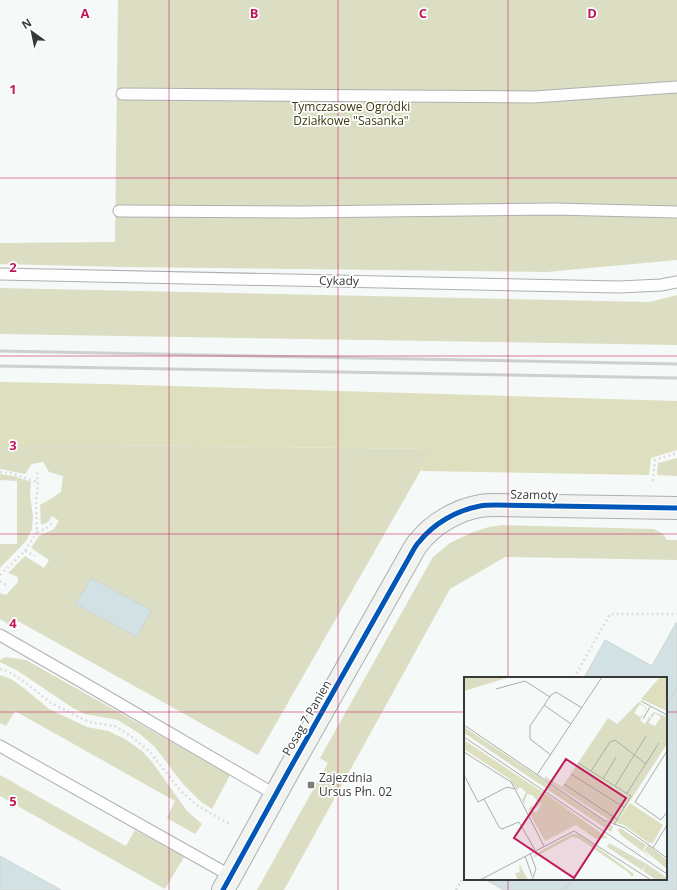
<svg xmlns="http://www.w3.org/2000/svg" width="677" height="890" font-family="'Open Sans',sans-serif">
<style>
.green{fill:#dcdec3}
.forest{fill:#dddfbf}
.building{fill:#d2e2e4;stroke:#d0d3d3}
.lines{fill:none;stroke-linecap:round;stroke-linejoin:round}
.lane-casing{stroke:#aeb0af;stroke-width:13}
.secondary-casing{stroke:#aeb0af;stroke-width:24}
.path{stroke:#dddede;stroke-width:2.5;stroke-dasharray:2 3;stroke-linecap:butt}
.lane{stroke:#fefefe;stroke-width:11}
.secondary{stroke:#f1f3f0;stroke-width:22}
.rail{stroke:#cecfce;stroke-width:3}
.cycleway-casing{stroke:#fff;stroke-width:8}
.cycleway{stroke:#0057b8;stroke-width:5}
.grid{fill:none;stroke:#c2185b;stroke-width:1;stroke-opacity:0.55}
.poi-dot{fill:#7a7d7c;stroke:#fff;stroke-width:1.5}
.labels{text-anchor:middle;stroke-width:3.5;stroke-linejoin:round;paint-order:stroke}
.park-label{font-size:12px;fill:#3a390d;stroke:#fff}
.street-label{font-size:12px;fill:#373a39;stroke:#fff}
.poi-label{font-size:12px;fill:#373a39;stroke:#fff;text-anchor:start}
.inset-road{fill:none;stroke:#a9adab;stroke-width:1}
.view{fill:#c2185b;fill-opacity:0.15;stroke:#c2185b;stroke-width:2}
.inset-edge{fill:none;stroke:#373a39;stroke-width:2}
.grid-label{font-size:13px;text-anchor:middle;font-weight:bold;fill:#c2185b;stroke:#fff;stroke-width:3.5;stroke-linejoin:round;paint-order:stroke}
</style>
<rect width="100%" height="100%" fill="#f5f9f7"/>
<g class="green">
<path d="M118 0H677V260L547 272 122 267 0 264V243L115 242Z"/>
<path d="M0 288 650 302 677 295V345L0 334Z"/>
<path d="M0 445H112L433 449 258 755 16 620 11 626 0 619V593L6 595 18 582V577L8 573 25 556 44 568 49 560 31 548 39 536 54 529 59 521 52 516 48 522 41 525 40 505 49 500 61 492 63 476 49 472 43 462 32 464 25 474 0 469Z"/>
<path d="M677 458V476L657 475 658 463Z"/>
<path d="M0 474 14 476 31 482 30 495 33 516 32 529 26 541 0 568V544H17V481L0 480Z"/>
<path d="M502 525 654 529 663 534 667 540H677V560L505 557 450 589 284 890H257L328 763 320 758 433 557 450 543 473 532 489 527Z"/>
<path d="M6 657 26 660 230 775 212 809 200 801 183 784 155 747 140 734 118 720 85 714 73 708 18 671 0 662V660Z"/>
<path d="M0 675 11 679 25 689 49 709 87 727 108 731 125 739 142 751 152 762 187 811 202 824 195 834 167 818 175 801 15 711 6 726 0 723Z"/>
<path d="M0 775 126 846 135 830 184 857 165 889 0 796Z"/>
</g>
<path class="forest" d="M0 382 105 384 677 401V450L651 458 649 475 421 471 432 449 112 445H0Z"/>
<g class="building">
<path d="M91 578 151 610 137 637 76 604Z"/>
<path d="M676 623H677V687L666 707V678H584L605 640 652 666Z"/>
<path d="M677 687V890H565L572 879H666V707Z"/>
<path d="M0 856 61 890H0Z"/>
<path d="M484 879H572L565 890H504Z"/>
</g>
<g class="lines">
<defs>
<g id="lane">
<path d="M122 94 534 97 677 87"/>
<path d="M119 211 300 212 555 209 677 212"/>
<path d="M0 274 619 287 661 285 677 282"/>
<path d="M0 635 82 682 276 795"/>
<path d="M0 746 231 876"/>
</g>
<path id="secondary" d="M223 890 288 772 410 556C413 551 415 546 419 542 433 524 457 510 480 506 485 505 491 505 496 505L677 508"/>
</defs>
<use href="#lane" class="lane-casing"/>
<use href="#secondary" class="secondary-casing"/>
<g class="path">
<path d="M0 472 11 473 37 482"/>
<path d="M653 481 655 460 677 453"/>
<path d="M37 532 45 529 54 522"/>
<path d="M25 551 35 556"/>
<path d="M0 575 25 551 37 532 36 502 38 485 37 471"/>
<path d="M0 581 8 586"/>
<path d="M0 669 9 672 22 680 51 703 89 722 115 726 132 737 149 751 181 791 198 806 231 825"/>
<path d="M574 678 610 614H677"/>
<path d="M456 890 465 874"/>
</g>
<use href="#lane" class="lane"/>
<use href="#secondary" class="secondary"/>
<g class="rail">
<path d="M0 351 677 364"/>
<path d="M0 366 677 378"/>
</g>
<defs>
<path id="cycleway" d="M223 890 288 772 410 556C413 551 415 546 419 542 433 524 457 510 480 506 485 505 491 505 496 505L677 508"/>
</defs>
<use href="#cycleway" class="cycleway-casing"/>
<use href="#cycleway" class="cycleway"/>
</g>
<path class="grid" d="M169 0V890M338 0V890M508 0V678M0 178H677M0 356H677M0 534H677M0 712H465M666 712H677M508 879V890"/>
<rect class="poi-dot" x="307" y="781" width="8" height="8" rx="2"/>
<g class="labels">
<g class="park-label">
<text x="351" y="111">Tymczasowe Ogródki<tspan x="351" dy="14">Działkowe "Sasanka"</tspan></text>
</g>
<g class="street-label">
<text transform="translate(339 281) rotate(1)" y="4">Cykady</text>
<text transform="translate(534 495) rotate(1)" y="4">Szamoty</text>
<text transform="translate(307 718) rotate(-60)" y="4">Posag 7 Panien</text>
</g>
<g class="poi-label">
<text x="319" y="782">Zajezdnia<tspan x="319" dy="14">Ursus Płn. 02</tspan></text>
</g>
</g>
<g transform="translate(464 677)">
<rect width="203" height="203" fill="#f5f9f7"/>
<path d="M0 0H46L0 14ZM175 25 183 31 180 36 182 31 176 27 170 36 176 40 179 37 176 43 181 47 185 40 187 42 185 46 191 49 197 40 191 36 188 41 186 39 190 35 203 40V67L153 144 150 146 81 102V99L98 110 144 41 153 47ZM0 50 149 149 147 155 0 56ZM45 101 86 128 114 147 81 164 64 134 73 135 78 125 72 131 64 134 67 129 71 131 75 125 68 118 63 117 60 127 58 123 62 115 56 110 53 113ZM156 151 182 168 179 173 187 181 157 158 154 153ZM108 157H113L129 167 170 197 168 200 164 195 114 161 108 160 69 181 71 177ZM145 166 183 187 178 193 143 170ZM184 168 203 183V192L180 173ZM183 187 203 201V203H192L179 194ZM55 188H56L64 203H54L51 196 56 195Z" fill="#dcdec3"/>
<path d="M196 0H203V34L177 22ZM0 63 89 122 144 161 132 162 112 148 114 147 0 72ZM166 126 199 148 189 166H185L160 148 152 146Z" fill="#dddfbf"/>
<path class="inset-road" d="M32 12 61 4 86 20M177 24 203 38M80 28 107 47M179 42 186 30M0 48 140 143 161 151 203 181M0 60 203 197M203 74 171 125 197 143 203 135M0 75 47 105 51 112M87 78 66 62V49L87 18 92 15 118 31M114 86 167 119 150 148M127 94 146 65 151 63 182 87M107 97 161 131M0 98 14 125 43 110 51 112 80 169M73 98 138 0M139 102 152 80M100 107 153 142M151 109 182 59M163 116 195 66M20 122 35 150 38 152 55 145 71 173M189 171 203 148M66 176 72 192 68 203M61 179 68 199M16 203 110 154 187 203"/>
<path class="view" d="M102 82 162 121 110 201 50 161Z"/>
<rect width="203" height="203" class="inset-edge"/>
</g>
<g class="grid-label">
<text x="85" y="18">A</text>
<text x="254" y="18">B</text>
<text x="423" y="18">C</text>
<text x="592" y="18">D</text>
<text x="13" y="94">1</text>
<text x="13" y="272">2</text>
<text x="13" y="450">3</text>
<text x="13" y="628">4</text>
<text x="13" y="806">5</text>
</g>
<g transform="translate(32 32) rotate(327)" stroke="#ffffff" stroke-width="3" paint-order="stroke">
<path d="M0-3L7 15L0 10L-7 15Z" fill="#373a39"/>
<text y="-6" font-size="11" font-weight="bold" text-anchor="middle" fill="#373a39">N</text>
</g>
</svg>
